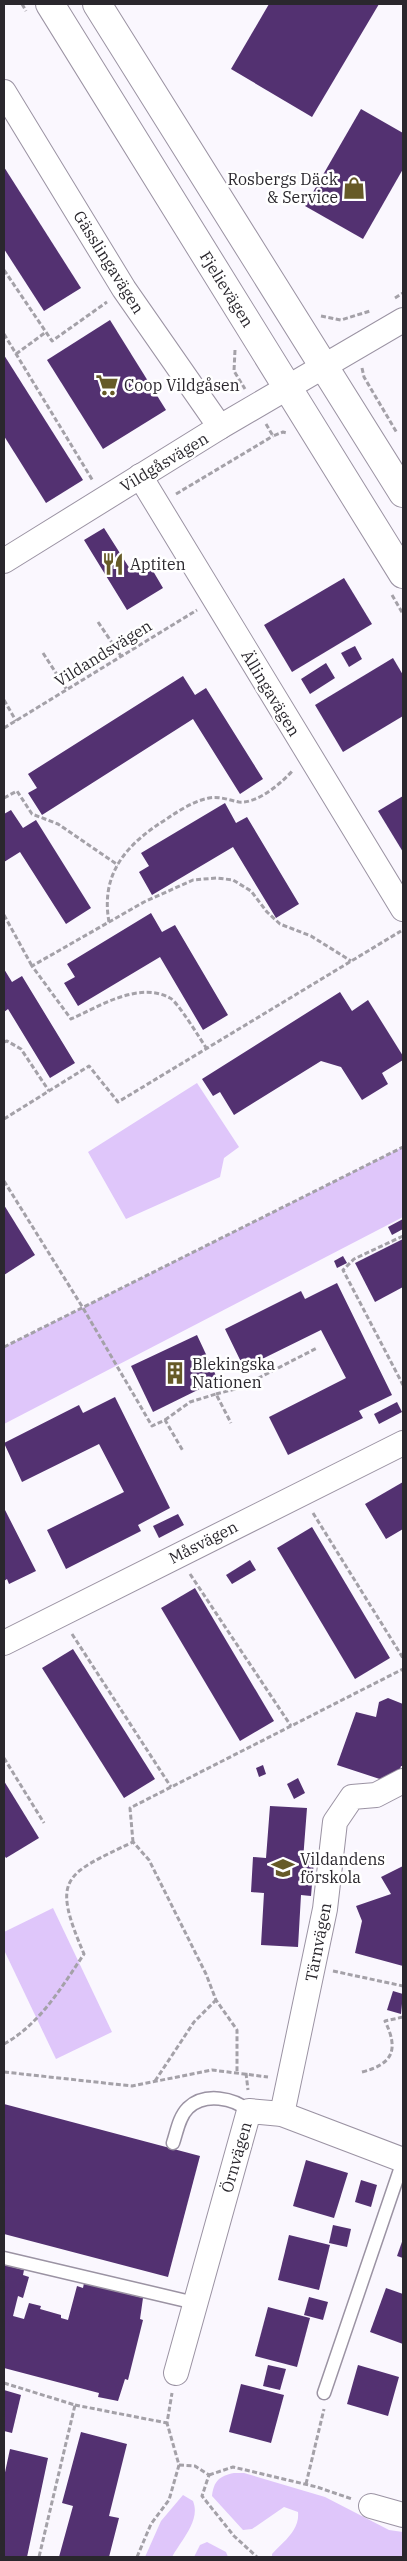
<svg xmlns="http://www.w3.org/2000/svg" width="407" height="2561" font-family="'IBM Plex Serif',serif">
<style>
.green{fill:#dfc6fa}
.building{fill:#533171}
.lines{fill:none;stroke-linecap:round;stroke-linejoin:round}
.service-casing{stroke:#9b93a3;stroke-width:15}
.minor-casing{stroke:#9b93a3;stroke-width:26}
.secondary-casing{stroke:#9b93a3;stroke-width:30}
.path{stroke:#a4a1a8;stroke-width:3;stroke-dasharray:5 2.5;stroke-linecap:butt}
.service{stroke:#fff;stroke-width:12}
.minor{stroke:#fff;stroke-width:24}
.secondary{stroke:#fff;stroke-width:28}
.labels{text-anchor:middle;stroke-width:5;stroke-linejoin:round;paint-order:stroke}
.poi-label{font-size:16px;fill:#2a272d;stroke:#fff;text-anchor:start}
.street-label{font-size:16px;fill:#2a272d;stroke:#fff}
</style>
<rect width="100%" height="100%" fill="#faf7fe"/>
<g class="green">
<path d="M197 1083 239 1147 224 1158 220 1177 126 1219 88 1152Z"/>
<path d="M403 1147V1217L4 1424V1347Z"/>
<path d="M53 1908 112 2032 56 2059 4 1950V1932Z"/>
<path d="M234 2473H244L325 2497 389 2530 403 2532V2557H272V2554C283 2542 300 2530 298 2512L284 2507 252 2529 243 2530 212 2496C214 2481 219 2476 234 2473Z"/>
<path d="M183 2495 193 2501C201 2521 181 2540 172 2557H145L161 2521Z"/>
<path d="M207 2542 226 2552 228 2557H194L200 2545Z"/>
</g>
<g class="building">
<path d="M269 4H379L312 117 231 69Z"/>
<path d="M361 109 403 133V169L363 239 305 206Z"/>
<path d="M4 167 81 288 44 311 4 249Z"/>
<path d="M110 320 166 410 103 449 47 360Z"/>
<path d="M4 355 83 480 46 503 4 436Z"/>
<path d="M104 528 130 569 146 559 163 588 127 610 84 540Z"/>
<path d="M344 578 372 624 292 672 264 625Z"/>
<path d="M355 646 362 659 349 667 341 653Z"/>
<path d="M393 658 403 675V716L343 752 315 705Z"/>
<path d="M326 663 335 678 310 694 301 679Z"/>
<path d="M183 676 195 695 206 688 263 779 240 794 193 719 42 815 28 793 37 788 28 774Z"/>
<path d="M403 796V852L378 811Z"/>
<path d="M225 803 236 823 247 817 299 904 276 918 233 847 152 895 139 872 149 866 141 853Z"/>
<path d="M11 810 23 828 36 820 91 908 66 924 20 852 4 862V814Z"/>
<path d="M151 913 162 932 175 925 228 1015 203 1030 160 957 78 1006 64 983 75 977 67 964Z"/>
<path d="M4 969 12 982 22 976 75 1063 50 1078 8 1009 4 1012Z"/>
<path d="M340 992 352 1011 368 1000 403 1056V1060L382 1073 388 1084 362 1100 341 1067 321 1061 234 1115 220 1092 213 1096 202 1079Z"/>
<path d="M4 1205 35 1255 4 1275Z"/>
<path d="M403 1219V1229L392 1235 388 1227Z"/>
<path d="M403 1239V1287L375 1302 355 1263Z"/>
<path d="M343 1256 347 1263 337 1268 334 1261Z"/>
<path d="M337 1283 392 1395 359 1411 363 1418 288 1455 269 1417 346 1378 321 1330 244 1368 225 1329 301 1291 305 1299Z"/>
<path d="M197 1335 218 1380 153 1412 131 1366Z"/>
<path d="M115 1397 170 1508 138 1525 141 1531 66 1569 47 1530 124 1492 99 1444 22 1482 4 1443 79 1405 83 1413Z"/>
<path d="M397 1402 402 1412 379 1424 374 1414Z"/>
<path d="M403 1482V1529L386 1539 365 1504Z"/>
<path d="M4 1508 36 1571 9 1584 7 1579 4 1581Z"/>
<path d="M178 1514 184 1525 159 1538 153 1526Z"/>
<path d="M312 1527 390 1658 355 1679 277 1548Z"/>
<path d="M250 1560 256 1570 232 1584 226 1575Z"/>
<path d="M195 1588 274 1721 240 1741 161 1608Z"/>
<path d="M73 1649 155 1779 124 1798 42 1668Z"/>
<path d="M388 1698 403 1704V1766H401L395 1784 337 1765 356 1712 376 1717 379 1702Z"/>
<path d="M263 1765 266 1774 259 1777 256 1768Z"/>
<path d="M298 1778 305 1793 294 1799 287 1784Z"/>
<path d="M4 1781 39 1838 6 1858 4 1855Z"/>
<path d="M270 1806 307 1808 303 1860H314L311 1896 301 1895 298 1947 261 1945 264 1893 251 1892 253 1857 266 1858Z"/>
<path d="M403 1866V1966L355 1953 362 1921 356 1906 391 1894 381 1877Z"/>
<path d="M393 1991 403 1994 401 2014 387 2010Z"/>
<path d="M4 2104 200 2156 168 2277 4 2234Z"/>
<path d="M306 2160 348 2173 334 2218 293 2206Z"/>
<path d="M361 2180 377 2185 371 2207 355 2202Z"/>
<path d="M333 2225 351 2229 347 2247 329 2243Z"/>
<path d="M289 2235 330 2245 319 2290 278 2280Z"/>
<path d="M403 2239V2258L397 2256Z"/>
<path d="M4 2265 24 2270 23 2275 29 2277 23 2298 18 2296 13 2316 24 2319 29 2303 41 2306 40 2309 61 2315V2318L68 2320 77 2286 83 2288 84 2283 143 2298 140 2319 143 2320 128 2380 125 2379 118 2401 98 2397 99 2393 4 2368Z"/>
<path d="M386 2288 403 2294V2344L370 2332Z"/>
<path d="M309 2297 328 2302 323 2320 304 2315Z"/>
<path d="M268 2307 310 2318 297 2367 255 2356Z"/>
<path d="M268 2365 286 2369 280 2390 263 2386Z"/>
<path d="M358 2365 399 2377 388 2416 347 2404Z"/>
<path d="M241 2384 284 2395 271 2443 229 2432Z"/>
<path d="M4 2390 21 2395 12 2433 4 2431Z"/>
<path d="M81 2432 127 2444 109 2516 119 2518 109 2557H59L73 2506 62 2503Z"/>
<path d="M10 2449 48 2458 27 2557H4V2477Z"/>
</g>
<g class="lines">
<defs>
<g id="service">
<path d="M173 2143C177 2131 179 2117 188 2108 205 2092 234 2098 249 2111"/>
<path d="M4 2258 195 2303"/>
<path d="M324 2393 403 2161"/>
</g>
<g id="minor">
<path d="M4 92 124 289 220 427"/>
<path d="M140 476 403 909"/>
<path d="M4 561 220 427 403 320"/>
<path d="M4 1643 403 1443"/>
<path d="M282 2114 325 1909 335 1822 352 1797 376 1795 403 1781"/>
<path d="M176 2373 249 2111 282 2114 403 2160"/>
<path d="M371 2506 403 2515"/>
</g>
<g id="secondary">
<path d="M50 4 403 574"/>
<path d="M97 4 403 493"/>
</g>
</defs>
<use href="#service" class="service-casing"/>
<use href="#minor" class="minor-casing"/>
<use href="#secondary" class="secondary-casing"/>
<g class="path">
<path d="M22 4 26 11"/>
<path d="M4 270 52 341 107 302"/>
<path d="M395 298 403 293"/>
<path d="M321 316 341 320 370 311"/>
<path d="M4 334 93 481"/>
<path d="M235 350 234 371 245 389"/>
<path d="M16 354 46 332"/>
<path d="M362 368 364 377 397 433"/>
<path d="M266 424 273 436 283 432 287 433"/>
<path d="M176 494 273 436"/>
<path d="M392 595 403 614"/>
<path d="M98 622 121 656"/>
<path d="M43 653 67 690"/>
<path d="M4 700 16 721"/>
<path d="M4 728 197 610"/>
<path d="M4 798 17 791 32 814 58 824 118 865"/>
<path d="M4 915 32 966"/>
<path d="M109 922C100 872 128 843 168 818 180 810 194 801 209 798 219 796 229 800 239 802 257 804 282 783 293 770"/>
<path d="M4 1042 7 1041 21 1049 49 1091"/>
<path d="M207 1049C200 1039 178 1002 170 998 139 981 100 1006 71 1019L32 966 144 902 193 880 217 878 233 880 251 891 267 912 280 924 311 936 351 961"/>
<path d="M4 1119 89 1066 118 1102 401 931"/>
<path d="M4 1181 83 1308 152 1426 165 1420 183 1451"/>
<path d="M403 1236 354 1259 343 1270 403 1385"/>
<path d="M4 1347 403 1147"/>
<path d="M216 1394 239 1388 317 1348"/>
<path d="M165 1420 190 1402 216 1394 231 1423"/>
<path d="M313 1513 403 1658"/>
<path d="M190 1574 291 1726"/>
<path d="M72 1634 171 1787"/>
<path d="M4 1758 44 1823"/>
<path d="M133 1842 130 1808 403 1669"/>
<path d="M333 1971 403 1986"/>
<path d="M4 2044C40 2024 61 1988 84 1954 51 1877 64 1875 133 1842L149 1860 206 1974 216 2000 237 2030V2072"/>
<path d="M4 2072 132 2086 212 2070 268 2077"/>
<path d="M362 2072C393 2064 399 2050 385 2021L403 2017"/>
<path d="M246 2073 248 2090"/>
<path d="M155 2081 194 2022 216 2000"/>
<path d="M4 2383 75 2405 39 2557"/>
<path d="M75 2405 167 2423"/>
<path d="M179 2465 195 2466 209 2475 202 2496 234 2536 257 2557"/>
<path d="M209 2475 233 2467 317 2487 352 2499"/>
<path d="M306 2484 324 2409"/>
<path d="M137 2557 151 2524 169 2500 179 2465 167 2423 172 2393"/>
</g>
<use href="#service" class="service"/>
<use href="#minor" class="minor"/>
<use href="#secondary" class="secondary"/>
</g>
<defs>
<symbol id="shop-bare" viewBox="-9 -9 18 18"><path d="M-5-2.5h2.3a2.7 3.5 0 0 1 5.4 0H5L5.5 6h-11ZM-1.5-2.5h3a1.5 2.3 0 0 0-3 0Z" fill="#665a27" stroke="#fff" stroke-width="2.5" paint-order="stroke"/></symbol>
<symbol id="supermarket-bare" viewBox="-9 -9 18 18"><path d="M-6-5.5h2.5l.6 2H6L4.5 2H-2.5L-4.4-4H-6ZM-1.5 3.2a1.3 1.3 0 1 0 .1 0ZM3 3.2a1.3 1.3 0 1 0 .1 0Z" fill="#665a27" stroke="#fff" stroke-width="2.5" paint-order="stroke"/></symbol>
<symbol id="restaurant-bare" viewBox="-9 -9 18 18"><path d="M-5-6h1v4h1v-4h1v4h1v-4h1v5L-1.5 .5V6h-2V.5L-5-1ZM5-6V6H3V1.5H1.5Q1.5-4 5-6Z" fill="#665a27" stroke="#fff" stroke-width="2.5" paint-order="stroke"/></symbol>
<symbol id="building-bare" viewBox="-9 -9 18 18"><path d="M-4-6H4V6H1V3H-1V6H-4ZM-2.5-4.3h1.7v1.8h-1.7ZM.8-4.3h1.7v1.8H.8ZM-2.5-1h1.7V.8h-1.7ZM.8-1h1.7V.8H.8Z" fill="#665a27" stroke="#fff" stroke-width="2.5" paint-order="stroke"/></symbol>
<symbol id="school-bare" viewBox="-9 -9 18 18"><path d="M0-5L7-2L0 1L-7-2ZM-4 1L0 2.5L4 1V4Q0 6-4 4Z" fill="#665a27" stroke="#fff" stroke-width="2.5" paint-order="stroke"/></symbol>
</defs>
<g fill-rule="evenodd">
<use href="#shop-bare" x="338" y="172" width="32" height="32"/>
<use href="#supermarket-bare" x="91" y="369" width="32" height="32"/>
<use href="#restaurant-bare" x="97" y="548" width="32" height="32"/>
<use href="#building-bare" x="159" y="1357" width="32" height="32"/>
<use href="#school-bare" x="267" y="1852" width="32" height="32"/>
</g>
<g class="labels">
<g class="poi-label">
<text x="338" y="185" text-anchor="end">Rosbergs Däck<tspan x="338" dy="18">&amp; Service</tspan></text>
<text x="124" y="391">Coop Vildgåsen</text>
<text x="130" y="570">Aptiten</text>
<text x="192" y="1370">Blekingska<tspan x="192" dy="18">Nationen</tspan></text>
<text x="300" y="1865">Vildandens<tspan x="300" dy="18">förskola</tspan></text>
</g>
<g class="street-label">
<text transform="translate(109 262) rotate(58)" y="6">Gässlingavägen</text>
<text transform="translate(227 289) rotate(58)" y="6">Fjelievägen</text>
<text transform="translate(164 462) rotate(-31)" y="6">Vildgåsvägen</text>
<text transform="translate(103 653) rotate(-32)" y="6">Vildandsvägen</text>
<text transform="translate(271 693) rotate(59)" y="6">Ällingavägen</text>
<text transform="translate(203 1542) rotate(-27)" y="6">Måsvägen</text>
<text transform="translate(318 1942) rotate(-79)" y="6">Tärnvägen</text>
<text transform="translate(236 2157) rotate(-74)" y="6">Örnvägen</text>
</g>
</g>
<rect width="407" height="2561" fill="none" stroke="#2a272d" stroke-width="10"/>
</svg>
